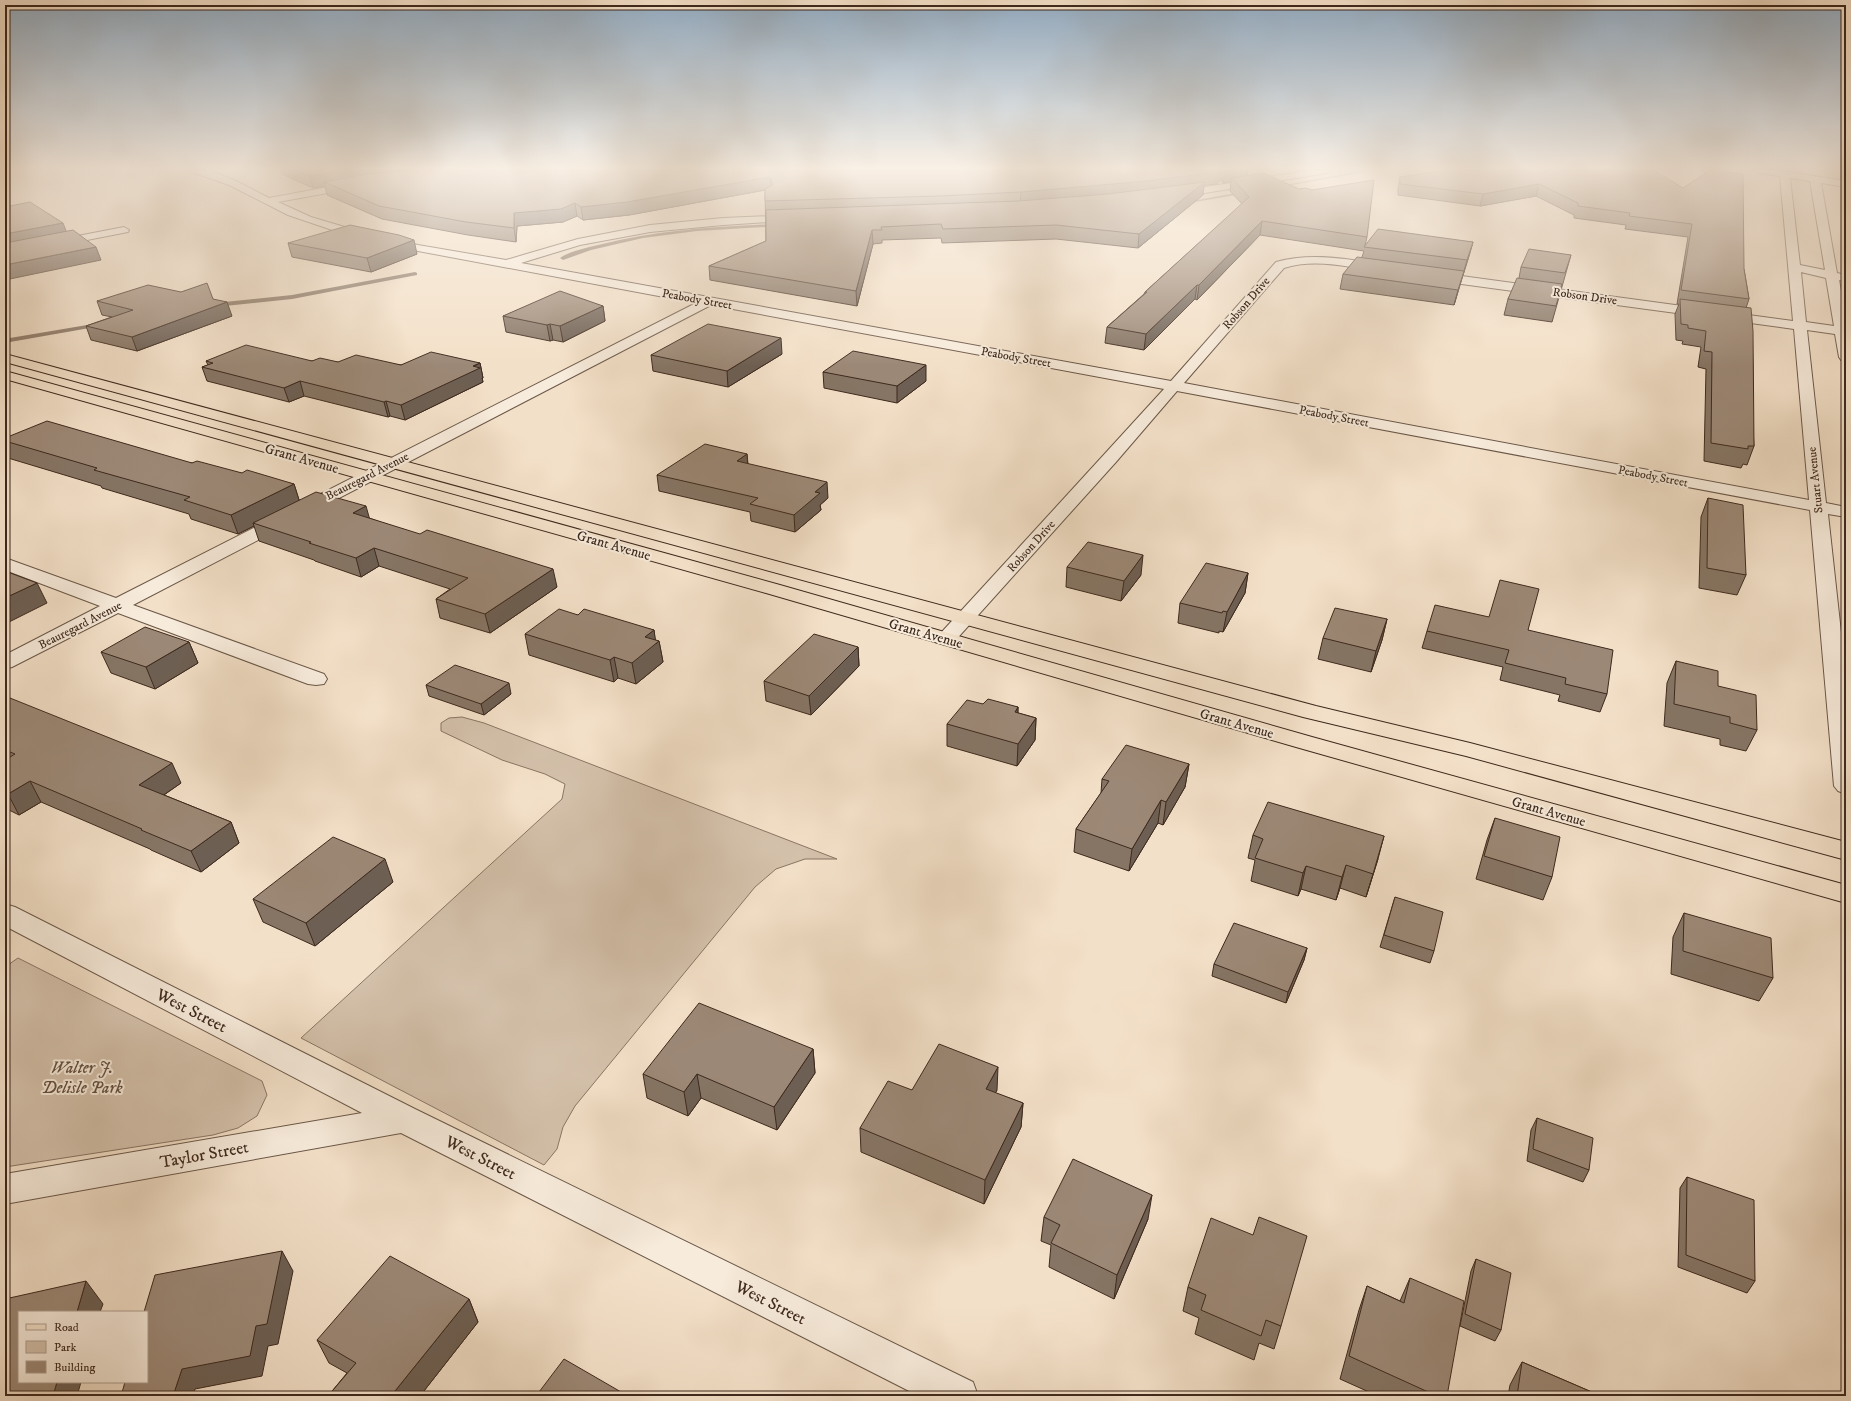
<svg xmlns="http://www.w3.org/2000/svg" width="1851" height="1401" font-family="'IM FELL DW Pica',serif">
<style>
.green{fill:#d4c1ab;stroke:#897564}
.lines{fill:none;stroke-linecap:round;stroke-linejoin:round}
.stream{fill:#857261;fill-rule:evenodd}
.minor-casing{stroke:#6b5748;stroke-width:2}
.major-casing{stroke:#3e291d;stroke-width:2}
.minor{fill:#f7ebdb;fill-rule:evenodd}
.major{fill:#f3e0c8;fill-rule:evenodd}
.wall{fill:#867565;stroke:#3e291d}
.shaded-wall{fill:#6d5f53;stroke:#3e291d}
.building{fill:#9c8876;stroke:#3e291d}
.labels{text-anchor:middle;stroke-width:4;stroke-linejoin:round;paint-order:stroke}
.far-street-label{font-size:12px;fill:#3e291d;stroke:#f7ebdb}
.street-label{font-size:14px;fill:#3e291d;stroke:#f7ebdb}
.near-street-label{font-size:17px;fill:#3e291d;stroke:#f7ebdb}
.near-park-label{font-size:17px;font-style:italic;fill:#644f40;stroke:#f7ebdb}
</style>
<rect width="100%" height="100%" fill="#f3e0c8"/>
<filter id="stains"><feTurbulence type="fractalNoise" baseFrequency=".005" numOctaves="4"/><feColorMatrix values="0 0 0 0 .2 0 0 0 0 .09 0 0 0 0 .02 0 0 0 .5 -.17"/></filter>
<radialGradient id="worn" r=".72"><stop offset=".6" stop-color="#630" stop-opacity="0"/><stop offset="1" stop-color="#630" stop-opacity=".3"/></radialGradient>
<g class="green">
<path d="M462 717 484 723 837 859H805L776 869 755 887 575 1106 563 1127 557 1149 544 1165 301 1038 562 799 565 784 545 774 502 760 441 731V723L449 718Z"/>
<path d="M18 958 262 1081 267 1095 257 1116 238 1128 213 1135 5 1167V967Z"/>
</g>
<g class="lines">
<g class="stream">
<path d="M1367 170H1374L1276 188 1274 187Z"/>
<path d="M1246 191 1248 193 1183 204 1181 203Z"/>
<path d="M780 224 782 226 697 231 643 238 591 250 563 260 560 258C570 251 586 248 598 245 658 230 719 226 780 224Z"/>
<path d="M415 272 417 273V275L292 299 215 307 212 305 215 303 292 295Z"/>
<path d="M99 323 102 325 101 326 10 342 7 340 10 338Z"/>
</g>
<defs>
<g id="minor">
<path d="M190 170H204L211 171 236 181 269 198 355 182 359 183 360 185 355 188 278 202 311 217 358 231 418 245 506 260 578 239 650 225 723 218 797 215 801 216 802 218 801 220 723 225 650 232 580 245 521 263 1171 381 1276 262C1311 252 1345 259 1380 264L1384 265 1386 268 1384 271 1380 272C1349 267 1315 258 1284 268L1184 383 1809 500 1794 329 1432 280 1426 276 1432 272 1793 321 1780 176 1759 173 1754 170H1774L1846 181V187L1821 183 1837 273 1846 275V281L1839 280 1846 319V361L1841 360 1839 357 1835 334 1807 330 1826 503 1846 507V517L1828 514 1846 678V794L1838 791 1834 786 1810 510 1177 391 1116 462 953 643 946 645 939 643 936 639 939 635 1164 389 711 305 133 605 324 674 327 679 324 684 316 685 308 684 118 613 12 667 5 669V655L100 606 5 570V558L116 598 696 303 418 251 350 236 288 215 229 185 192 172ZM1790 178 1810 181 1825 270 1800 265ZM1801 272 1826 278 1834 326 1806 322Z"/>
<path d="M1312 170H1332L1327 173 1174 198 1169 195 1174 192Z"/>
<path d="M124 227 129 230 128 232 5 256V250Z"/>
<path d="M5 904 15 907 415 1109 973 1382 978 1396H919L401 1133 5 1204V1174L362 1113 5 926Z"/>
</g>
<g id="major">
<path d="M5 354 1316 706 1470 743 1846 842V860L1466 756 1303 717 5 362Z"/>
<path d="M5 371 780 585 1312 737 1846 885V903L1296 747 766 593 5 379Z"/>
</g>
</defs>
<use href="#minor" class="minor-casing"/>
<use href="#major" class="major-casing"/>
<use href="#minor" class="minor"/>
<use href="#major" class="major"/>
</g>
<g class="wall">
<path d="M281 170H1248L1247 176 1367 237 1365 246 1473 242 1469 256 1463 275 1454 305 1340 289 1343 274 1362 257 1364 251 1260 235 1197 300 1195 299 1144 350 1105 343 1107 327 1144 294 1145 292 1242 204 1230 191 1231 181 1223 183 1221 180 1217 184 1204 185 1203 195 1138 248 1056 239 942 243 941 238 882 240V243L873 244 857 306 710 280 709 266 766 241 765 190 629 215 583 220 577 216 563 222 517 226 516 242 468 235 382 219 327 195 325 186 313 188 282 174Z"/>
<path d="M1654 170 1744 269 1749 299 1746 308 1754 446 1747 465 1743 464 1741 468 1704 461 1706 369 1698 367 1701 347 1682 344 1683 341 1676 340 1675 314 1679 304H1677L1688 237 1625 229 1626 225 1574 218V215L1536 196 1480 206 1398 195V189L1400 177Z"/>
<path d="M288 243 417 254 371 272 292 257Z"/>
<path d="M1571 255 1552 322 1504 315 1508 299 1519 278 1521 267Z"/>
<path d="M213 299 232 316 137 351 91 340 86 326 112 317 102 315 97 301Z"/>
<path d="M603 306 605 321 563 342 553 340 550 341 506 332 503 316Z"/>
<path d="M782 354 728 387 653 371 651 355Z"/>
<path d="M206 361H312L401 365 480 363 483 378H482L483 382 405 420 390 416 388 417 304 396 289 402 207 381 202 367 208 365Z"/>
<path d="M823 372 926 381 897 403 824 388Z"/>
<path d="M5 438 192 463 294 484 299 500 369 518 557 587 490 633 440 618 436 599 450 589 379 566 361 577 315 561 314 560 259 541 254 526 238 534 191 519 189 514 102 488 101 486 8 458 5 451Z"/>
<path d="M747 454 748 464 828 498 820 505 821 510 795 532 751 521 750 512 659 491 657 475Z"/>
<path d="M1708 498 1746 575 1737 595 1699 588 1701 517Z"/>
<path d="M1067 567 1141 575 1121 601 1066 587Z"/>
<path d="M1248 573 1245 593 1223 632 1219 631V633L1178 623 1180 603Z"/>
<path d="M578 615 654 630 655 640 659 641 663 662 636 684 618 678 614 682 529 655 525 634Z"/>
<path d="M1387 619 1382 640 1371 672 1318 659 1323 638Z"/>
<path d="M1528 630 1607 694 1600 712 1558 701 1560 695 1500 680 1503 667 1422 648 1427 631Z"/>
<path d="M189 642 198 663 155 689 111 673 101 652Z"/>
<path d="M858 647 859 666 811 715 766 701 764 681Z"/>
<path d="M1676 661 1718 686 1757 730 1746 751 1720 745V739L1664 726 1667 683Z"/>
<path d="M426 685 511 694 484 715 429 696Z"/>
<path d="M5 696 181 783 164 795 231 822 239 843 201 872 151 850 150 849 41 802 19 815 5 808Z"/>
<path d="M983 704 1018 707V713L1036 718 1035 740 1017 766 947 746V724Z"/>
<path d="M1189 764 1185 787 1163 825 1158 823 1129 871 1074 852 1076 829 1101 793 1102 779Z"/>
<path d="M1495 818 1552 877 1543 900 1476 879 1487 840Z"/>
<path d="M1253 835 1378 859 1366 897 1340 888 1336 900 1301 889 1298 896 1251 881 1255 860 1248 858Z"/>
<path d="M393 882 315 946 263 922 253 899Z"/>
<path d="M1395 897 1434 951 1430 963 1380 947Z"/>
<path d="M1684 913 1773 978 1759 1001 1671 974 1673 937Z"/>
<path d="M1307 948 1304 960 1286 1003 1212 976 1214 964Z"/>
<path d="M813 1049 815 1073 777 1130 701 1098 688 1116 647 1098 643 1074Z"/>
<path d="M912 1090H997L995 1093 1023 1103 1021 1127 984 1204 861 1152 860 1128Z"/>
<path d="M1537 1118 1589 1170 1583 1182 1527 1161 1531 1130Z"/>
<path d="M1687 1177 1755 1281 1747 1293 1678 1267 1680 1188Z"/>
<path d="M1044 1217 1148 1219 1114 1299 1049 1267 1051 1245 1041 1241Z"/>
<path d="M1476 1259 1501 1330 1495 1341 1460 1326 1471 1271Z"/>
<path d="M1410 1278 1447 1396H1378L1340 1379 1359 1310 1367 1286 1400 1301Z"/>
<path d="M1188 1287 1281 1326 1274 1349 1259 1343 1254 1360 1195 1334 1199 1318 1183 1311Z"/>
<path d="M469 1299 478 1322 420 1396H328L347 1373 329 1363 317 1340Z"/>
<path d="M1522 1362 1601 1396H1508L1510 1385Z"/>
</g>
<g class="shaded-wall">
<path d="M346 170H445L324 182 325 186 313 188 310 176Z"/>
<path d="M1222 170 1221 180 1217 184 1204 185 1203 195 1138 248 1139 234 1020 205 1021 192Z"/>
<path d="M1232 170H1248L1246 179 1232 178 1231 181 1223 183 1225 171Z"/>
<path d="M770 177 771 189 629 215 583 220 581 207Z"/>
<path d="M1539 184 1536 196 1480 206 1483 194Z"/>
<path d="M575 203 577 216 563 222 517 226 516 242 514 228V213Z"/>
<path d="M1262 221 1260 235 1197 300 1199 285Z"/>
<path d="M63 223 68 236 5 248V234Z"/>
<path d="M872 230 873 244 857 306 856 291Z"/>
<path d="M414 240 417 254 371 272 367 258Z"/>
<path d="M1473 242 1469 256 1463 275 1467 260Z"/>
<path d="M96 247 101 260 5 280V265Z"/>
<path d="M1464 271 1460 285 1454 305 1458 290Z"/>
<path d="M1197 285 1195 299 1144 350 1146 334Z"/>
<path d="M227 302 232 316 137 351 132 337Z"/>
<path d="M603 306 605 321 563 342 560 326Z"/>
<path d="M550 324 553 340 550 341 547 325Z"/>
<path d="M781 338 782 354 728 387 727 371Z"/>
<path d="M480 363 483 378H482L483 382 405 420 401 405Z"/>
<path d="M926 365V381L897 403V386Z"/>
<path d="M300 381 304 396 289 402 284 388Z"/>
<path d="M386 401 390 416 388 417 384 402Z"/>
<path d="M747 454 748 470 737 461Z"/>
<path d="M827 482 828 498 820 505 821 510 795 532 794 515 815 492Z"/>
<path d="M294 484 300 503 253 523 254 526 238 534 231 515Z"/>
<path d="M366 506 371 524 353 513Z"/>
<path d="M374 548 379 566 361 577 356 558Z"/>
<path d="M1143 555 1141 575 1121 601 1124 581Z"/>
<path d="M553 569 557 587 490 633 485 614Z"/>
<path d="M1248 573 1245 593 1223 632 1227 612Z"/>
<path d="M37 583 47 603 5 624V598Z"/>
<path d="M1387 619 1382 640 1371 672 1376 651Z"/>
<path d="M654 630 656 644 659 641 663 662 636 684 632 663 645 637Z"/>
<path d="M189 642 198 663 155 689 146 667Z"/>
<path d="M858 647 859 666 811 715 809 696Z"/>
<path d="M614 657 618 678 614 682 610 660Z"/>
<path d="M509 683 511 694 484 715 481 704Z"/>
<path d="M1018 707 1017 729 1015 712Z"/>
<path d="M1036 718 1035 740 1017 766 1018 744Z"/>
<path d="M172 763 181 783 149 805 139 785Z"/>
<path d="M1189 764 1185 787 1163 825 1166 802Z"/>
<path d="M30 781 41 802 19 815 8 794Z"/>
<path d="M1161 800 1158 823 1129 871 1132 849Z"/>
<path d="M231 822 239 843 201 872 191 851Z"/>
<path d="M1384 836 1378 859 1366 897 1373 874Z"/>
<path d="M385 859 393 882 315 946 306 923Z"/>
<path d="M1346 865 1340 888 1336 900 1342 877Z"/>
<path d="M1306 866 1301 889 1298 896 1303 873Z"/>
<path d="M1307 948 1304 960 1286 1003 1288 992Z"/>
<path d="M813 1049 815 1073 777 1130 774 1107Z"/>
<path d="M998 1067 997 1090 985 1113 986 1089Z"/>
<path d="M697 1074 701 1098 688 1116 684 1092Z"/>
<path d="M1023 1103 1021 1127 984 1204 985 1180Z"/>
<path d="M1152 1195 1148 1219 1114 1299 1117 1275Z"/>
<path d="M282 1251 293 1271 278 1344 268 1346 262 1376 195 1389 193 1396H173L182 1369 256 1326Z"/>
<path d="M86 1281 103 1304 100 1312H77Z"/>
<path d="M469 1299 478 1322 420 1396H391Z"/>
<path d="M57 1382H81L77 1396H53Z"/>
</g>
<g class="building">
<path d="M295 170H346L310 176Z"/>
<path d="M411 170H1221L1218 172 1147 181 1021 192 940 196 765 201V189L773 185 770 177 627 202 581 207 575 203 561 209 514 213V228L466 222 379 206 324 182 368 174Z"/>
<path d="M1446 170H1654L1683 188 1710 170 1743 174 1744 269 1749 299 1681 290 1692 224 1629 216 1630 213 1578 206V203L1539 184 1483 194 1400 184V177Z"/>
<path d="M1263 173 1299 189 1306 188 1312 190 1374 180 1367 237 1262 221 1199 285H1197L1146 334 1107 327 1147 292H1145L1249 197 1232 178Z"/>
<path d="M1205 182 1139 234 1056 225 943 229 941 224 881 227 882 230H872L856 291 709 266 766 241V210L1019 201 1108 194Z"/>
<path d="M30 202 63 223 5 234V207Z"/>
<path d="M350 225 399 235 414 240 367 258 288 243Z"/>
<path d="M1378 229 1473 242 1467 260 1364 247Z"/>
<path d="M73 230 96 247 5 265V243Z"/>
<path d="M1529 249 1571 255 1565 273 1521 267Z"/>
<path d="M1357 257 1464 271 1458 290 1343 274Z"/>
<path d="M1517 278 1562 284 1556 306 1508 299Z"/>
<path d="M207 283 213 299 227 302 132 337 86 326 133 310 97 301 148 285 181 292Z"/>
<path d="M560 291 603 306 560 326 550 324 547 325 503 316Z"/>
<path d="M1680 299 1751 308 1753 331 1754 446H1748V449L1711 443 1712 352 1704 351 1706 331 1688 328V325L1681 324Z"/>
<path d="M708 324 781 338 727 371 651 355Z"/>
<path d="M246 345 312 361 320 358 338 362 356 355 401 365 431 352 480 363 473 366 480 368 401 405 386 401 384 402 300 381 284 388 202 367 213 363 206 361Z"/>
<path d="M853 351 926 365 897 386 823 372Z"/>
<path d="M47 421 192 463 197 461 242 473 247 470 294 484 231 515 184 500 190 497 94 470 97 468 5 441V438Z"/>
<path d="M705 444 747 454 737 461 827 482 815 492 820 493 794 515 750 504 758 498 657 475Z"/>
<path d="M316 492 366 506 353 513 420 534 427 530 553 569 485 614 436 599 468 578 374 548 356 558 309 543 311 542 253 523Z"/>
<path d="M1708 498 1743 505 1746 575 1707 568Z"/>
<path d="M1088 542 1143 555 1124 581 1067 567Z"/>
<path d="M1206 563 1248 573 1227 612 1223 611 1222 613 1180 603Z"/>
<path d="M5 571 37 583 5 598Z"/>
<path d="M1500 580 1539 589 1528 630 1613 650 1607 694 1565 684 1566 678 1505 663 1509 650 1427 631 1435 605 1489 617Z"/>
<path d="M1335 608 1387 619 1376 651 1323 638Z"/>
<path d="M559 609 578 615 584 609 654 630 645 637 659 641 632 663 614 657 610 660 525 634Z"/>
<path d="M145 627 189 642 146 667 101 652Z"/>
<path d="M814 634 858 647 809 696 764 681Z"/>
<path d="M1676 661 1718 671V686L1756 695 1757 730 1730 723V717L1674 704Z"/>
<path d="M455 665 509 683 481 704 426 685Z"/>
<path d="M5 696 172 763 139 785 231 822 191 851 141 830 142 829 30 781 8 794 5 793V760L15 754 5 750Z"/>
<path d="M988 699 1018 707 1015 712 1036 718 1018 744 947 724 967 700 983 704Z"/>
<path d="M1126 745 1189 764 1166 802 1161 800 1132 849 1076 829 1109 781 1102 779Z"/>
<path d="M1268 802 1384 836 1373 874 1346 865 1342 877 1306 866 1303 873 1255 858 1263 839 1253 835Z"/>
<path d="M1495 818 1560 837 1552 877 1484 856Z"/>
<path d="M333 837 385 859 306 923 253 899Z"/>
<path d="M1395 897 1443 912 1434 951 1384 935Z"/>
<path d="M1684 913 1771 938 1773 978 1683 951Z"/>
<path d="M1234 923 1307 948 1288 992 1214 964Z"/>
<path d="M699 1003 813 1049 774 1107 697 1074 684 1092 643 1074Z"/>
<path d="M939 1044 998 1067 986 1089 1023 1103 985 1180 860 1128 888 1081 912 1090Z"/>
<path d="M1537 1118 1593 1138 1589 1170 1533 1149Z"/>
<path d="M1073 1159 1152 1195 1117 1275 1051 1243 1060 1225 1044 1217Z"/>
<path d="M1687 1177 1754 1200 1755 1281 1686 1255Z"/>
<path d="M1259 1217 1307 1236 1281 1326 1266 1320 1261 1336 1201 1310 1206 1295 1188 1287 1211 1218 1253 1235Z"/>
<path d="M282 1251 267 1324 256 1326 250 1356 182 1369 173 1396H121L125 1382H147V1312H144L155 1275Z"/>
<path d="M390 1256 469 1299 391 1396H328L356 1363 317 1340Z"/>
<path d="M1476 1259 1511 1273 1501 1330 1465 1314Z"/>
<path d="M1410 1278 1464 1301 1447 1396H1437L1349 1356 1367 1286 1404 1303Z"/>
<path d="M86 1281 77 1312H19V1382H57L53 1396H5V1299Z"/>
<path d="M564 1359 628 1396H536Z"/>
<path d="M1522 1362 1601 1396H1517Z"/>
</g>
<linearGradient id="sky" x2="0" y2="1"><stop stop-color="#93adc4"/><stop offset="0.46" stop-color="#faf1e6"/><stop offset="1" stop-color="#faf1e6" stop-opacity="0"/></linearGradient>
<rect width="1851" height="366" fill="url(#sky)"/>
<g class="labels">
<g class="far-street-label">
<text transform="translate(1585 296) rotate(8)" y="4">Robson Drive</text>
<text transform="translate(697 299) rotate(10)" y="4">Peabody Street</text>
<text transform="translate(1246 303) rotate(-49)" y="4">Robson Drive</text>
<text transform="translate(1016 357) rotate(10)" y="4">Peabody Street</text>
<text transform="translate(1334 416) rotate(11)" y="4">Peabody Street</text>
<text transform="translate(367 476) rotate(-27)" y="4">Beauregard Avenue</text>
<text transform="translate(1653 476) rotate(11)" y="4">Peabody Street</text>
<text transform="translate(1815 480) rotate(-96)" y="4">Stuart Avenue</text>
<text transform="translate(1031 546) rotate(-48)" y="4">Robson Drive</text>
<text transform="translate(80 625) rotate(-27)" y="4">Beauregard Avenue</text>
</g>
<g class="street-label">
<text transform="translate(302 458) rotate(16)" y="5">Grant Avenue</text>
<text transform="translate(614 545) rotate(16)" y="5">Grant Avenue</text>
<text transform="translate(926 633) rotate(16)" y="5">Grant Avenue</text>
<text transform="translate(1237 723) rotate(16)" y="5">Grant Avenue</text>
<text transform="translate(1549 811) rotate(16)" y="5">Grant Avenue</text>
</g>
<g class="near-street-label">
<text transform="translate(192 1010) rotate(27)" y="6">West Street</text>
<text transform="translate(204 1154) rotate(-10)" y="6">Taylor Street</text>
<text transform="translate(481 1157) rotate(27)" y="6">West Street</text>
<text transform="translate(771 1302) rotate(27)" y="6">West Street</text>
</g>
<g class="near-park-label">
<text x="82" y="1073">Walter J.<tspan x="82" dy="20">Delisle Park</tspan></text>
</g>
</g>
<rect width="1851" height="1401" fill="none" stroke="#f3e0c8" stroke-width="20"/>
<rect x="6" y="6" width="1839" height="1389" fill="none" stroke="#3e291d" stroke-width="2"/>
<rect x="10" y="10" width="1831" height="1381" fill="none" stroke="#3e291d"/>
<rect x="18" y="1311" width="130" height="72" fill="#f7ebdb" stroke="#ad9d8f"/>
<rect x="26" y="1324" width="20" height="6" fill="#f3e0c8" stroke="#ad9d8f"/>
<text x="54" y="1331" font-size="12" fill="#3e291d">Road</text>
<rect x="26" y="1341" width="20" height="12" fill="#d4c1ab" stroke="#ad9d8f"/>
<text x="54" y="1351" font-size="12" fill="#3e291d">Park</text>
<rect x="26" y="1361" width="20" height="12" fill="#9c8876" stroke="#ad9d8f"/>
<text x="54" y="1371" font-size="12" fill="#3e291d">Building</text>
<rect width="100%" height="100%" filter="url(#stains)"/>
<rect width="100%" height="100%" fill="url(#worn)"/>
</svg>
